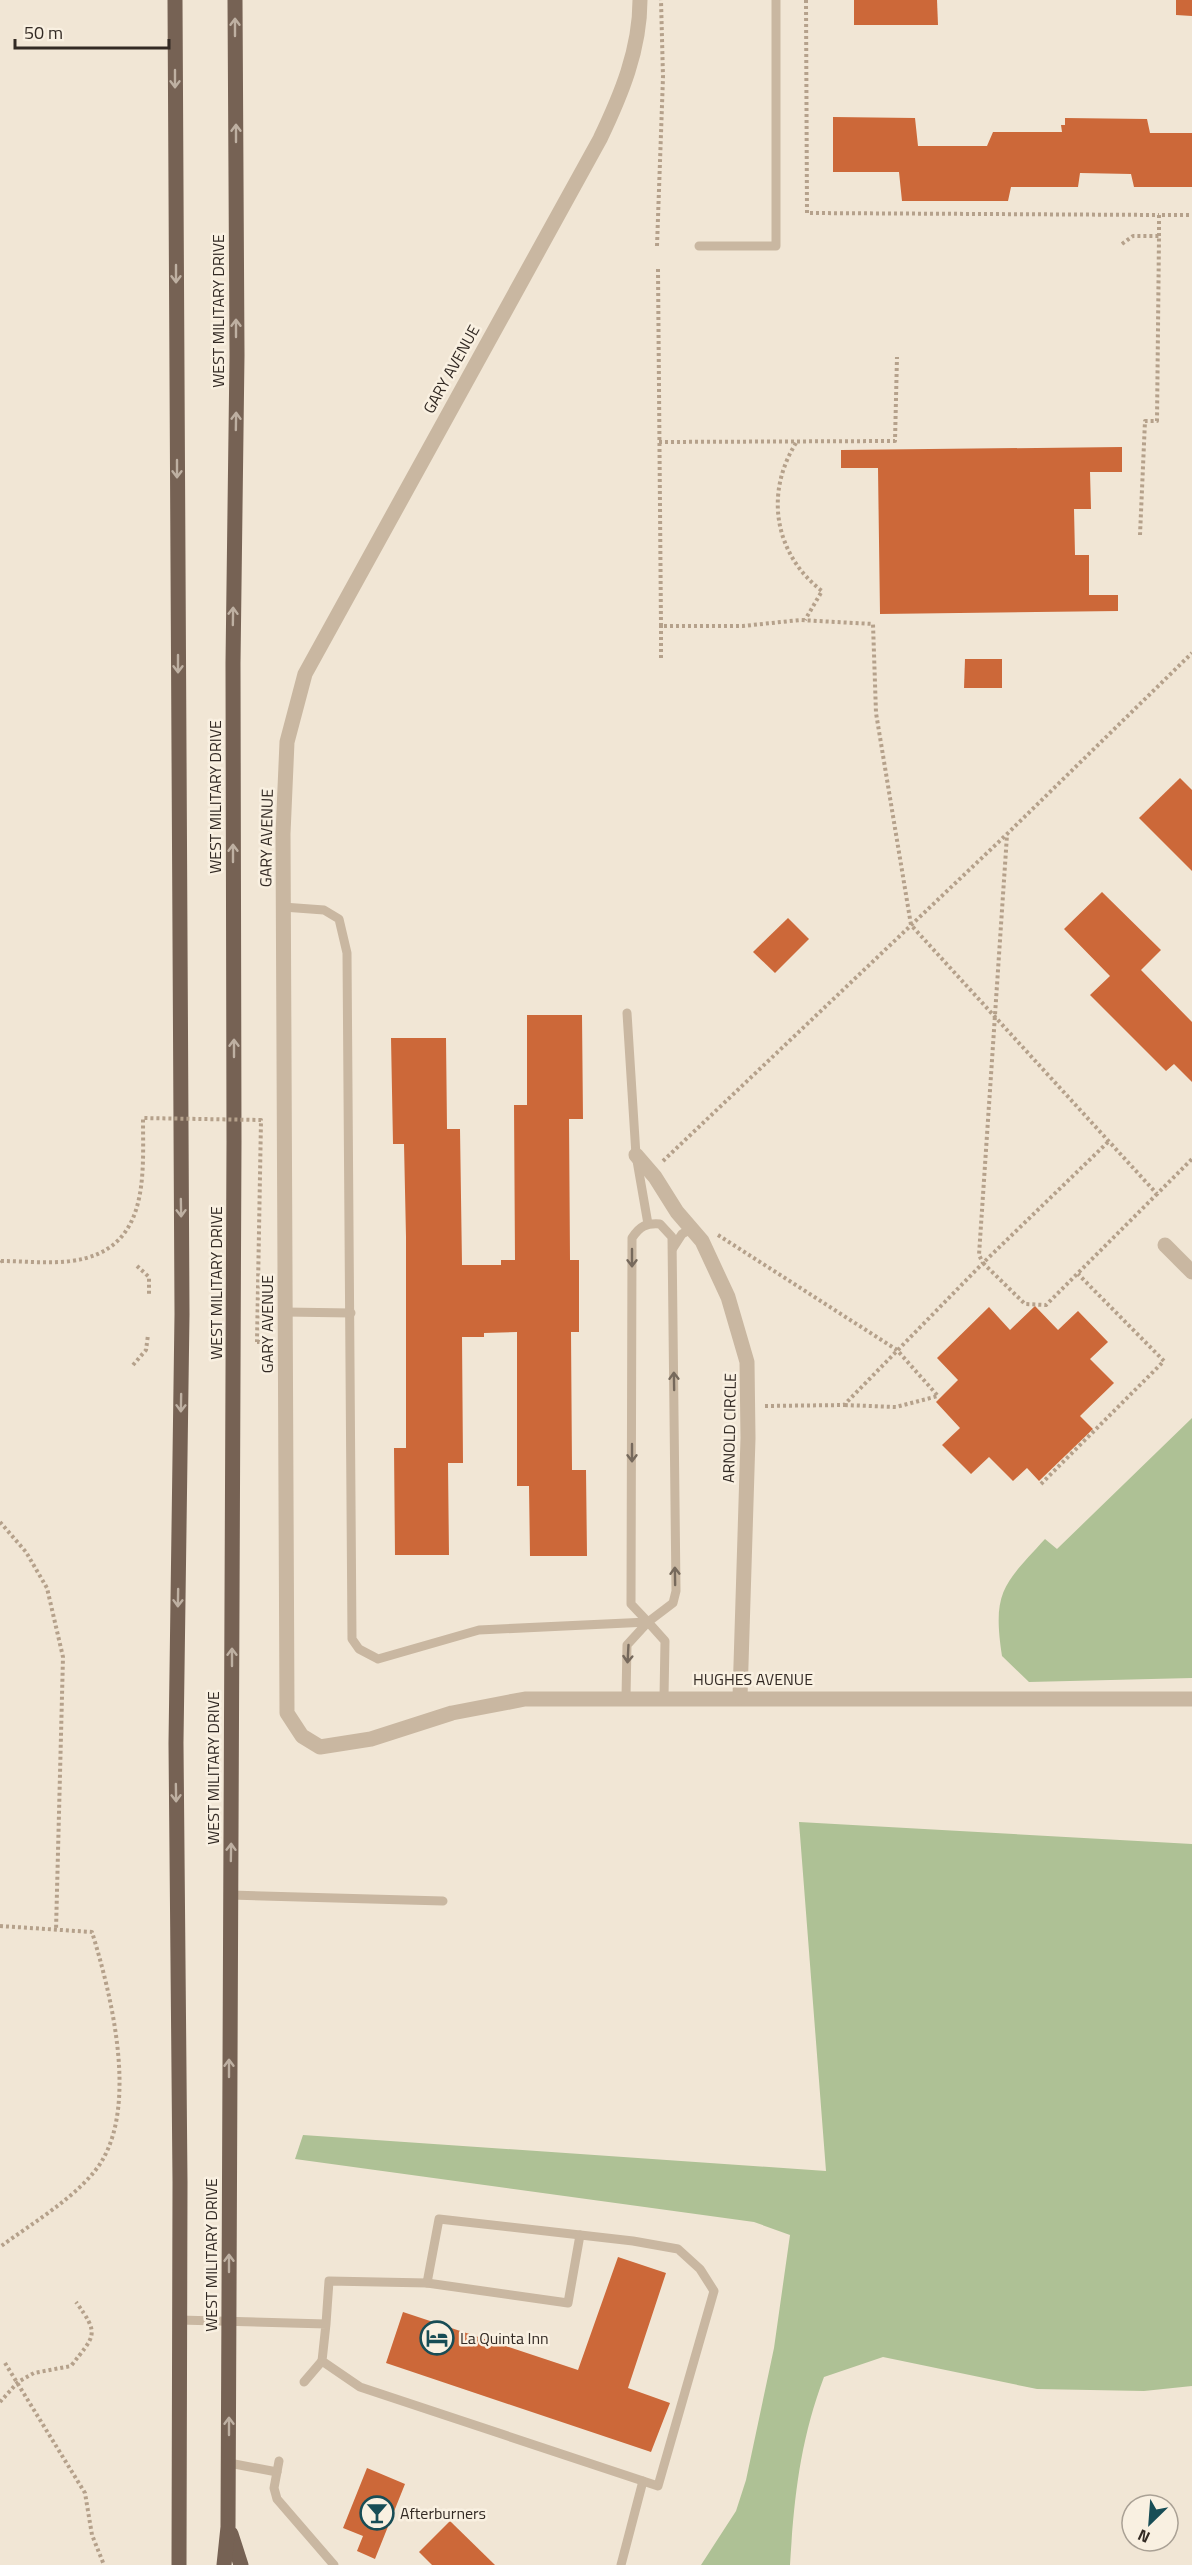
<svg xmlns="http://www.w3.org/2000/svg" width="1192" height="2565" font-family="'Titillium Web',sans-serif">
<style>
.green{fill:#aec195}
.building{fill:#cc6839}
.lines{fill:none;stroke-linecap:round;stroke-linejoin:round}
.path{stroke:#b5a18b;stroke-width:4;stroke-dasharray:3 3;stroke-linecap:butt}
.service{stroke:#c9b7a1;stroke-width:9}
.minor{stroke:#c9b7a1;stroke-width:15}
.primary{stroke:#766254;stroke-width:15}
.path-bridge{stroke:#b5a18b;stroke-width:4;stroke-dasharray:3 3;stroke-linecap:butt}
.oneway{stroke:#beb0a2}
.oneway2{stroke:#76695c}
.labels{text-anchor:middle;stroke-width:5;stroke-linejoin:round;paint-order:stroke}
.street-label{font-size:16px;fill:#332a24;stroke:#f9f0e1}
.poi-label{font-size:16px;fill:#332a24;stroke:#f9f0e1;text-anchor:start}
</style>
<rect width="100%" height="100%" fill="#f1e6d5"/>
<g class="green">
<path d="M1192 1418V1678L1029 1682 1002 1656C992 1591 1004 1584 1045 1539L1057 1549Z"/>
<path d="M799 1822 1192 1844V2386L1144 2391 1037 2389 883 2357 824 2377C800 2441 794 2498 790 2565H701L736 2511 746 2480 774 2348 790 2235 754 2222 295 2159 303 2135 826 2171Z"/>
</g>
<g class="building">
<path d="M854 0H937L938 25H854Z"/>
<path d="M1176 0H1192V16L1176 15Z"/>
<path d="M833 117 915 118 918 146H987L993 132H1062L1061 125H1065V118L1147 119 1150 133H1192V187H1134L1131 174 1080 173 1078 187H1011L1008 201H902L899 172H833Z"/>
<path d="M1122 447V472H1090L1091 509H1074L1075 555H1089V595H1118V611L880 614 878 468H841V450Z"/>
<path d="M965 659H1002V688H964Z"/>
<path d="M1180 778 1192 790V871L1139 818Z"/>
<path d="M1102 892 1161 950 1141 970 1192 1022V1082L1174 1064 1166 1071 1090 995 1110 976 1064 929Z"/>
<path d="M788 918 809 939 775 973 753 952Z"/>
<path d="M527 1015H582L583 1119H569L570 1260H579V1332H571L572 1470H586L587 1556H530L529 1486H517V1332L484 1333V1337H462L463 1463H448L449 1555H395L394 1448H406V1237L404 1144H393L391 1038H446L447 1129H460L462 1265H501V1260H515L514 1105H527Z"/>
<path d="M1035 1306 1058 1330 1078 1311 1108 1342 1090 1359 1114 1383 1080 1416 1093 1429 1039 1481 1027 1468 1013 1481 989 1457 971 1474 942 1445 960 1428 936 1402 958 1380 937 1358 989 1307 1010 1330Z"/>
<path d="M618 2257 666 2273 628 2388 670 2403 651 2452 386 2363 403 2312 578 2370Z"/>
<path d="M367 2468 405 2484 375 2559 357 2551 363 2536 343 2528Z"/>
<path d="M450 2521 495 2565H432L419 2552Z"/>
</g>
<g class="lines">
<g class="path">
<path d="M806 0 807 213 1159 215"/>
<path d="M1159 236V215H1192"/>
<path d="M1122 244 1133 236H1159L1157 421H1145L1140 535"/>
<path d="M657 246 663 77 661 0"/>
<path d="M658 269 661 626H743L800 620 873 624 876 713 911 925 1157 1194 1192 1159"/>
<path d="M659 442 895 441 897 357"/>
<path d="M796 443C764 494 775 555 822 591L805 620"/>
<path d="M661 658V626"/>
<path d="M1108 1142 983 1263 1025 1304 1046 1305 1157 1194"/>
<path d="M663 1161 1007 834 1192 653"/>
<path d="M718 1235 897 1350 938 1396 896 1407 844 1405"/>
<path d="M0 1262 1 1261"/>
<path d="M137 1266 149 1277V1294"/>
<path d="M257 1342H270"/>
<path d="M133 1365 146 1350 148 1335"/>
<path d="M765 1406 844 1405 983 1263 979 1255 1007 835"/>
<path d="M1041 1484 1164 1361 1078 1274"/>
<path d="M0 1522 26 1552 47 1588 63 1657 56 1930"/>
<path d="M0 1926 92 1932C111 1994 137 2099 103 2159 84 2193 32 2223 0 2247"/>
<path d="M5 2363 85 2493 92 2535 104 2565"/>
<path d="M0 2402 18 2382 34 2373 71 2366C95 2335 100 2335 76 2302"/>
</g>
<g class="service">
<path d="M699 246H776V0"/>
<path d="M283 907 324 910 339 919 347 953 352 1639 359 1649 378 1659 479 1630 648 1622 673 1603 676 1591 672 1237 660 1224C646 1223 640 1226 632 1238L631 1604 648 1622"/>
<path d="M627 1013 636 1155 648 1224"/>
<path d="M673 1248 682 1234 691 1229"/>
<path d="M285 1312 351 1313"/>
<path d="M626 1697 627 1645 648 1622 665 1641 664 1697"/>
<path d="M230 1895 443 1901"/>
<path d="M427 2283 568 2303 580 2235"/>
<path d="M179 2320 326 2324 322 2361 360 2387 658 2486 714 2291 700 2269 678 2249 633 2241 439 2219 427 2283 329 2281 326 2324"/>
<path d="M304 2382 322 2361"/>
<path d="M279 2461 274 2488 277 2499 334 2565"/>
<path d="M229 2463 277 2472"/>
<path d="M621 2565 643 2481"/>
</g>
<g class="minor">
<path d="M640 0C640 50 621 95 600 139L305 674 287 742 283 834 287 1713 302 1736 320 1747 371 1739 452 1713 525 1699H1192"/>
<path d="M636 1155 655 1177 677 1212 702 1241 728 1297 747 1362 748 1438 740 1697"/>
<path d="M1165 1245 1192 1272"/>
</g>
<g class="primary">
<path d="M175 0 182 1314 176 1743 180 2182 179 2565"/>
<path d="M231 2534 241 2565"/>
<path d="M224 2565 228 2527 234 1141 233 663 237 355 235 0"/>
</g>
<path class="path-bridge" d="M1 1261C24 1261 48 1264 71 1261 150 1251 143 1177 143 1118L261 1120 257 1342"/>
</g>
<defs><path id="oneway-shaft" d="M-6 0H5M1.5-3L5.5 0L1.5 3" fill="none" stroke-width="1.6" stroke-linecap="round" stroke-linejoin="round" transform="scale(1.5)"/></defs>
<g class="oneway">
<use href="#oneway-shaft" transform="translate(235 27) rotate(-90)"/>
<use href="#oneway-shaft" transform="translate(175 79) rotate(90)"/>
<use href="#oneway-shaft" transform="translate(236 133) rotate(-90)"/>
<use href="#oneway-shaft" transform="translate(176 274) rotate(90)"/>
<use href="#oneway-shaft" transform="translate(236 328) rotate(-90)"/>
<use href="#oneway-shaft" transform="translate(236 421) rotate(-89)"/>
<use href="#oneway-shaft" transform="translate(177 469) rotate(90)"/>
<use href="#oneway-shaft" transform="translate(233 616) rotate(-89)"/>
<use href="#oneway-shaft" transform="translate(178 664) rotate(90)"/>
<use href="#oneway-shaft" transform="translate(233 853) rotate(-90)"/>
<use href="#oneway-shaft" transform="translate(234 1048) rotate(-90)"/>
<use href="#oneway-shaft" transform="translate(181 1208) rotate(89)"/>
<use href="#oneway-shaft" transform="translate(181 1403) rotate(91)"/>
<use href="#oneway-shaft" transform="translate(178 1598) rotate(91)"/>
<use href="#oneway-shaft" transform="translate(232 1657) rotate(-90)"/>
<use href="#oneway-shaft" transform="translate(176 1793) rotate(89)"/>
<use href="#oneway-shaft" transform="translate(231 1852) rotate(-89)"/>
<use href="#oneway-shaft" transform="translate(229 2068) rotate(-90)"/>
<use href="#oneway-shaft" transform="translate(229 2263) rotate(-90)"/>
<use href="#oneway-shaft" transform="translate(229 2426) rotate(-90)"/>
</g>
<g class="oneway2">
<use href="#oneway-shaft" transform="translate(632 1258) rotate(90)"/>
<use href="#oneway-shaft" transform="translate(674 1381) rotate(-91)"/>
<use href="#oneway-shaft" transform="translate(632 1453) rotate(90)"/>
<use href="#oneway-shaft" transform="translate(675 1576) rotate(-91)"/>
<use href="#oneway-shaft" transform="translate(628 1654) rotate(93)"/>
</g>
<defs>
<symbol id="hotel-ring" viewBox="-11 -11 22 22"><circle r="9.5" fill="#f9f0e1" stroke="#184d56" stroke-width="1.5"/><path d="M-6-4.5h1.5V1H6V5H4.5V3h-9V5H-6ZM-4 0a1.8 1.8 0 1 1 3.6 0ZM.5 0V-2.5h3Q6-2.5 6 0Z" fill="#184d56"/></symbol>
<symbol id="bar-ring" viewBox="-11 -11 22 22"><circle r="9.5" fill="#f9f0e1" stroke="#184d56" stroke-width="1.5"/><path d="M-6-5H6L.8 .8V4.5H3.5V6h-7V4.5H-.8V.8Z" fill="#184d56"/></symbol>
</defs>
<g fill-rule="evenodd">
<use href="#hotel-ring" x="418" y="2319" width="38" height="38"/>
<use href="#bar-ring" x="358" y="2494" width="38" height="38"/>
</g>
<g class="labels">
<g class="street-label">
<text transform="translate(218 311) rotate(-90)" y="6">WEST MILITARY DRIVE</text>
<text transform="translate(451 369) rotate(-61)" y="6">GARY AVENUE</text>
<text transform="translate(215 797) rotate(-90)" y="6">WEST MILITARY DRIVE</text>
<text transform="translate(266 838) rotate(-89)" y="6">GARY AVENUE</text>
<text transform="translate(216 1283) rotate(-90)" y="6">WEST MILITARY DRIVE</text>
<text transform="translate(267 1324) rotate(-90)" y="6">GARY AVENUE</text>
<text transform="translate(729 1428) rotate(-89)" y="6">ARNOLD CIRCLE</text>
<text x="753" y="1685">HUGHES AVENUE</text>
<text transform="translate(213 1768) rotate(-90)" y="6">WEST MILITARY DRIVE</text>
<text transform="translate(211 2255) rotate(-90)" y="6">WEST MILITARY DRIVE</text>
</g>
<g class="poi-label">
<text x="460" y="2344">La Quinta Inn</text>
<text x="400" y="2519">Afterburners</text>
</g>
</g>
<g transform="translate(1150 2523) rotate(205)"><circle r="28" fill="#f9f0e1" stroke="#aaa195" stroke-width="1.5"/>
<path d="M0-4.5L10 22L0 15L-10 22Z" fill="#184d56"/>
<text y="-9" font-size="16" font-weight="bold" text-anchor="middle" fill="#332a24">N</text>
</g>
<path d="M15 39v9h154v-9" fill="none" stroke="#332a24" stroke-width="3"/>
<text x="24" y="39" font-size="18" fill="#332a24" stroke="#f9f0e1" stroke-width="4.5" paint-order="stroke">50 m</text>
</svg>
